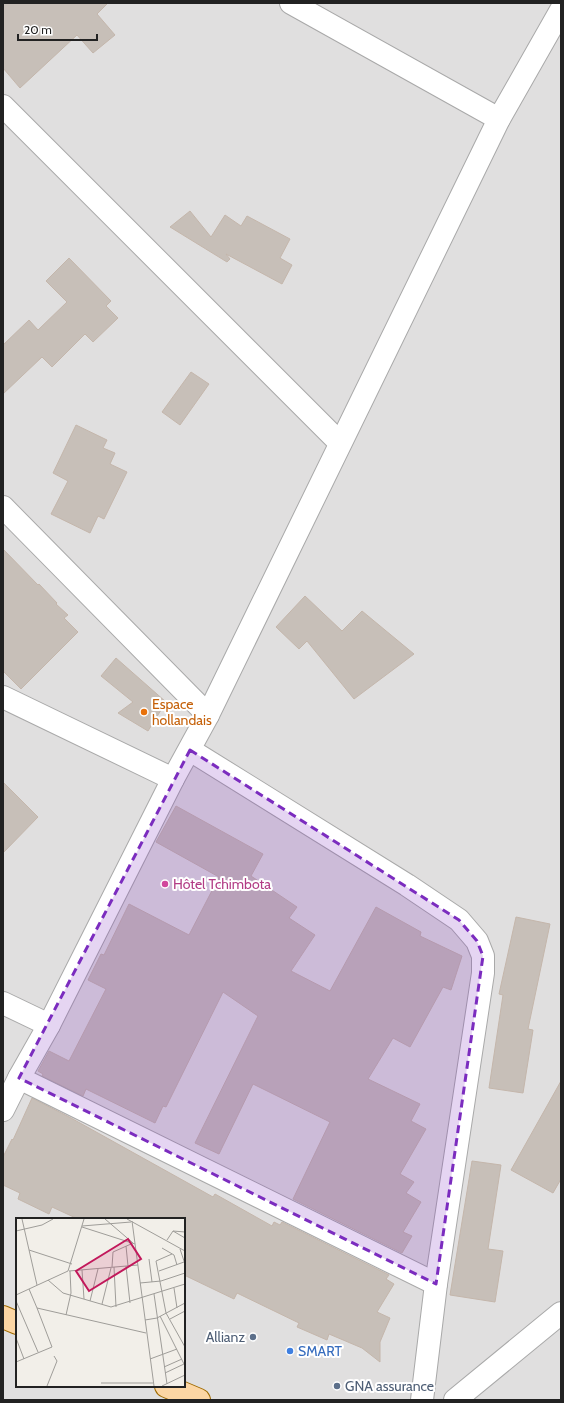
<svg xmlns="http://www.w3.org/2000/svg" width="564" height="1403" font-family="Cabin,sans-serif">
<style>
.residential{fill:#e0dfdf;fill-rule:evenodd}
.building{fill:#c7bfb8;stroke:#c4b6ab}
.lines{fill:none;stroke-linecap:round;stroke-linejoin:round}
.minor-casing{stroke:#a9a9a9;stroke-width:24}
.primary-casing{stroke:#a06b00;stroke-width:24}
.minor{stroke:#fff;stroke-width:22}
.primary{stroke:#fcd6a4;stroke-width:22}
.marked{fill:#7b2cbf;fill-opacity:0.2;stroke:#7b2cbf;stroke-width:3;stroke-dasharray:8 5;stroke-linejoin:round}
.food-dot{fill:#e8710a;stroke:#fff;stroke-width:1.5}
.hotel-dot{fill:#d1479c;stroke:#fff;stroke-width:1.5}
.service-dot{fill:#5c6f8a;stroke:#fff;stroke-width:1.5}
.shop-dot{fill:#3f7fe0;stroke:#fff;stroke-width:1.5}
.labels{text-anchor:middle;stroke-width:4;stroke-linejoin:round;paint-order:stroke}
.food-label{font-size:14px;fill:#c56008;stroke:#fff;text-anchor:start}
.hotel-label{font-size:14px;fill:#b23c85;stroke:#fff;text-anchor:start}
.service-label{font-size:14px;fill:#4e5e75;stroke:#fff;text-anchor:end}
.shop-label{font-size:14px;fill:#366cbe;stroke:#fff;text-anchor:start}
.inset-road{fill:none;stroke:#9f9d99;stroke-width:1}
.view{fill:#c2185b;fill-opacity:0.15;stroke:#c2185b;stroke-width:2}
.inset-edge{fill:none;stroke:#222;stroke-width:2}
</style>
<rect width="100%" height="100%" fill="#f2efe9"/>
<path class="residential" d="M3 3H561V1400H3ZM17 1219H184V1386H17Z"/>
<g class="building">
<path d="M3 3H108L97 14 115 35 93 53 77 35 20 88 3 68Z"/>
<path d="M190 211 211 237 225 215 241 226 247 216 290 239 280 258 292 265 282 284 226 254 230 259 227 262 170 227Z"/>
<path d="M69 258 111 301 106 306 118 318 93 342 85 334 52 367 42 357 3 394V345L29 320 38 330 67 302 46 281Z"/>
<path d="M191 372 209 384 180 425 162 412Z"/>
<path d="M76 425 107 440 103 448 115 453 110 464 127 472 104 519 98 516 90 533 51 514 68 481 53 473Z"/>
<path d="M3 549 38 585 39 584 57 603 56 604 68 615 64 618 78 632 21 689 3 671Z"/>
<path d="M305 596 342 631 362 611 414 654 354 699 307 641 299 649 276 627Z"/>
<path d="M116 658 166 702 148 731 118 713 133 702 101 676Z"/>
<path d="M3 782 38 817 3 853Z"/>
<path d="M176 806 263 854 251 876 297 907 289 918 315 935 291 971 330 991 376 907 421 932 420 936 462 956 451 990 443 987 410 1047 393 1038 368 1079 420 1104 411 1121 426 1129 400 1174 414 1182 406 1193 421 1202 403 1232 412 1236 402 1253 293 1199 330 1122 253 1084 219 1154 195 1143 258 1016 223 992 166 1107 163 1106 155 1123 86 1089 83 1096 42 1076 43 1074 38 1071 49 1051 69 1061 106 989 88 980 101 954 104 955 129 904 189 935 219 877 156 842Z"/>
<path d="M516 917 550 924 528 1029 533 1030 523 1093 489 1088 503 995 499 994Z"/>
<path d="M561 1081V1179L553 1193 511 1170Z"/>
<path d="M32 1098 71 1118 213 1197 215 1194 272 1226 274 1222 280 1225 282 1222 389 1275 386 1279 394 1284 377 1312 390 1318 380 1342V1362L362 1348 329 1334 327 1340 297 1327 299 1323 237 1293 234 1299 184 1275V1219H78L52 1207 49 1214 18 1199 20 1193 3 1185V1157L12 1139 13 1140Z"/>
<path d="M472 1161 501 1165 488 1249 503 1251 495 1302 450 1295Z"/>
</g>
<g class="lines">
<defs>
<g id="minor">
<path d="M291 3 499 119"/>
<path d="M3 106 340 443"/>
<path d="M3 507 208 715"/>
<path d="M3 697 173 779"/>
<path d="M190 750 407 885 459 920 477 941 483 956V973L436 1284 422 1400"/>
<path d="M3 1003 49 1025"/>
<path d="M19 1078 436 1284"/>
<path d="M3 1110 19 1078 49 1025 173 779 208 715 499 119 561 10"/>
<path d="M455 1400 561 1313"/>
</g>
<g id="primary">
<path d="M3 1317 17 1323"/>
<path d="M166 1386 199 1400"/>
</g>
</defs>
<use href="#minor" class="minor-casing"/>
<use href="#primary" class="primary-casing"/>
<use href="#minor" class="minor"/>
<use href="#primary" class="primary"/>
</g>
<path class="marked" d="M190 750 459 920 477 941 483 956 436 1284 19 1078Z"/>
<circle class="food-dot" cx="144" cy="712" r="4"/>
<circle class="hotel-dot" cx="165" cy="884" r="4"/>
<g class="service-dot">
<circle cx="253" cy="1337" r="4"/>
<circle cx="337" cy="1386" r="4"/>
</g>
<circle class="shop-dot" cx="290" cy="1351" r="4"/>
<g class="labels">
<g class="food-label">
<text x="152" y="709">Espace<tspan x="152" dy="16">hollandais</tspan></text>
</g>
<g class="hotel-label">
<text x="173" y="889">Hôtel Tchimbota</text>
</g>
<g class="service-label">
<text x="245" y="1342">Allianz</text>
<text x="345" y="1391" text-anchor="start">GNA assurance</text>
</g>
<g class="shop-label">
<text x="298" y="1356">SMART</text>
</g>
</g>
<g transform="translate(16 1218)">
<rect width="169" height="169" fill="#f2efe9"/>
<path class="inset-road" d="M6 1 21 67M89 1 117 25M111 1 169 33M116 3 138 168M66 8 115 4M66 9 119 26M0 13 26 7 37 1M157 13 169 14M151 22 157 13 169 20M110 28 112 48M146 30 158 37 161 47M164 31 169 46M13 32 56 46M156 36 140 43 150 95 169 129M133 41 136 64M110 48 114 85M96 49 97 34 115 26M98 49 100 89M66 52 68 81M53 53 122 47M143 53 168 44M32 62 47 75 95 89 169 66M124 65 145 63 169 55M158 70 161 90M13 71 21 90 130 115M138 76 151 166M0 77 52 53 68 1M0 83 22 134M74 83 82 51M86 86 95 50M50 97 55 75 54 53M144 98 168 146M154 101 169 93M129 102 141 100 169 85M0 120 8 141M134 141 161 131M0 144 36 129 21 90M148 149 166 141M149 155 168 146M85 165H137M31 168 41 143 38 138M146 168 169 157"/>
<path class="view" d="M112 21 125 41 73 73 60 53Z"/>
<rect width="169" height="169" class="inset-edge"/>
</g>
<rect width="564" height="1403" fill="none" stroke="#222222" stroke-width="8"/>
<path d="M18 34v6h79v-6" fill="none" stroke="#222222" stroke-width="2"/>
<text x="24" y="34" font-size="12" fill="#222222" stroke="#ffffff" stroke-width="3" paint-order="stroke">20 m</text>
</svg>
